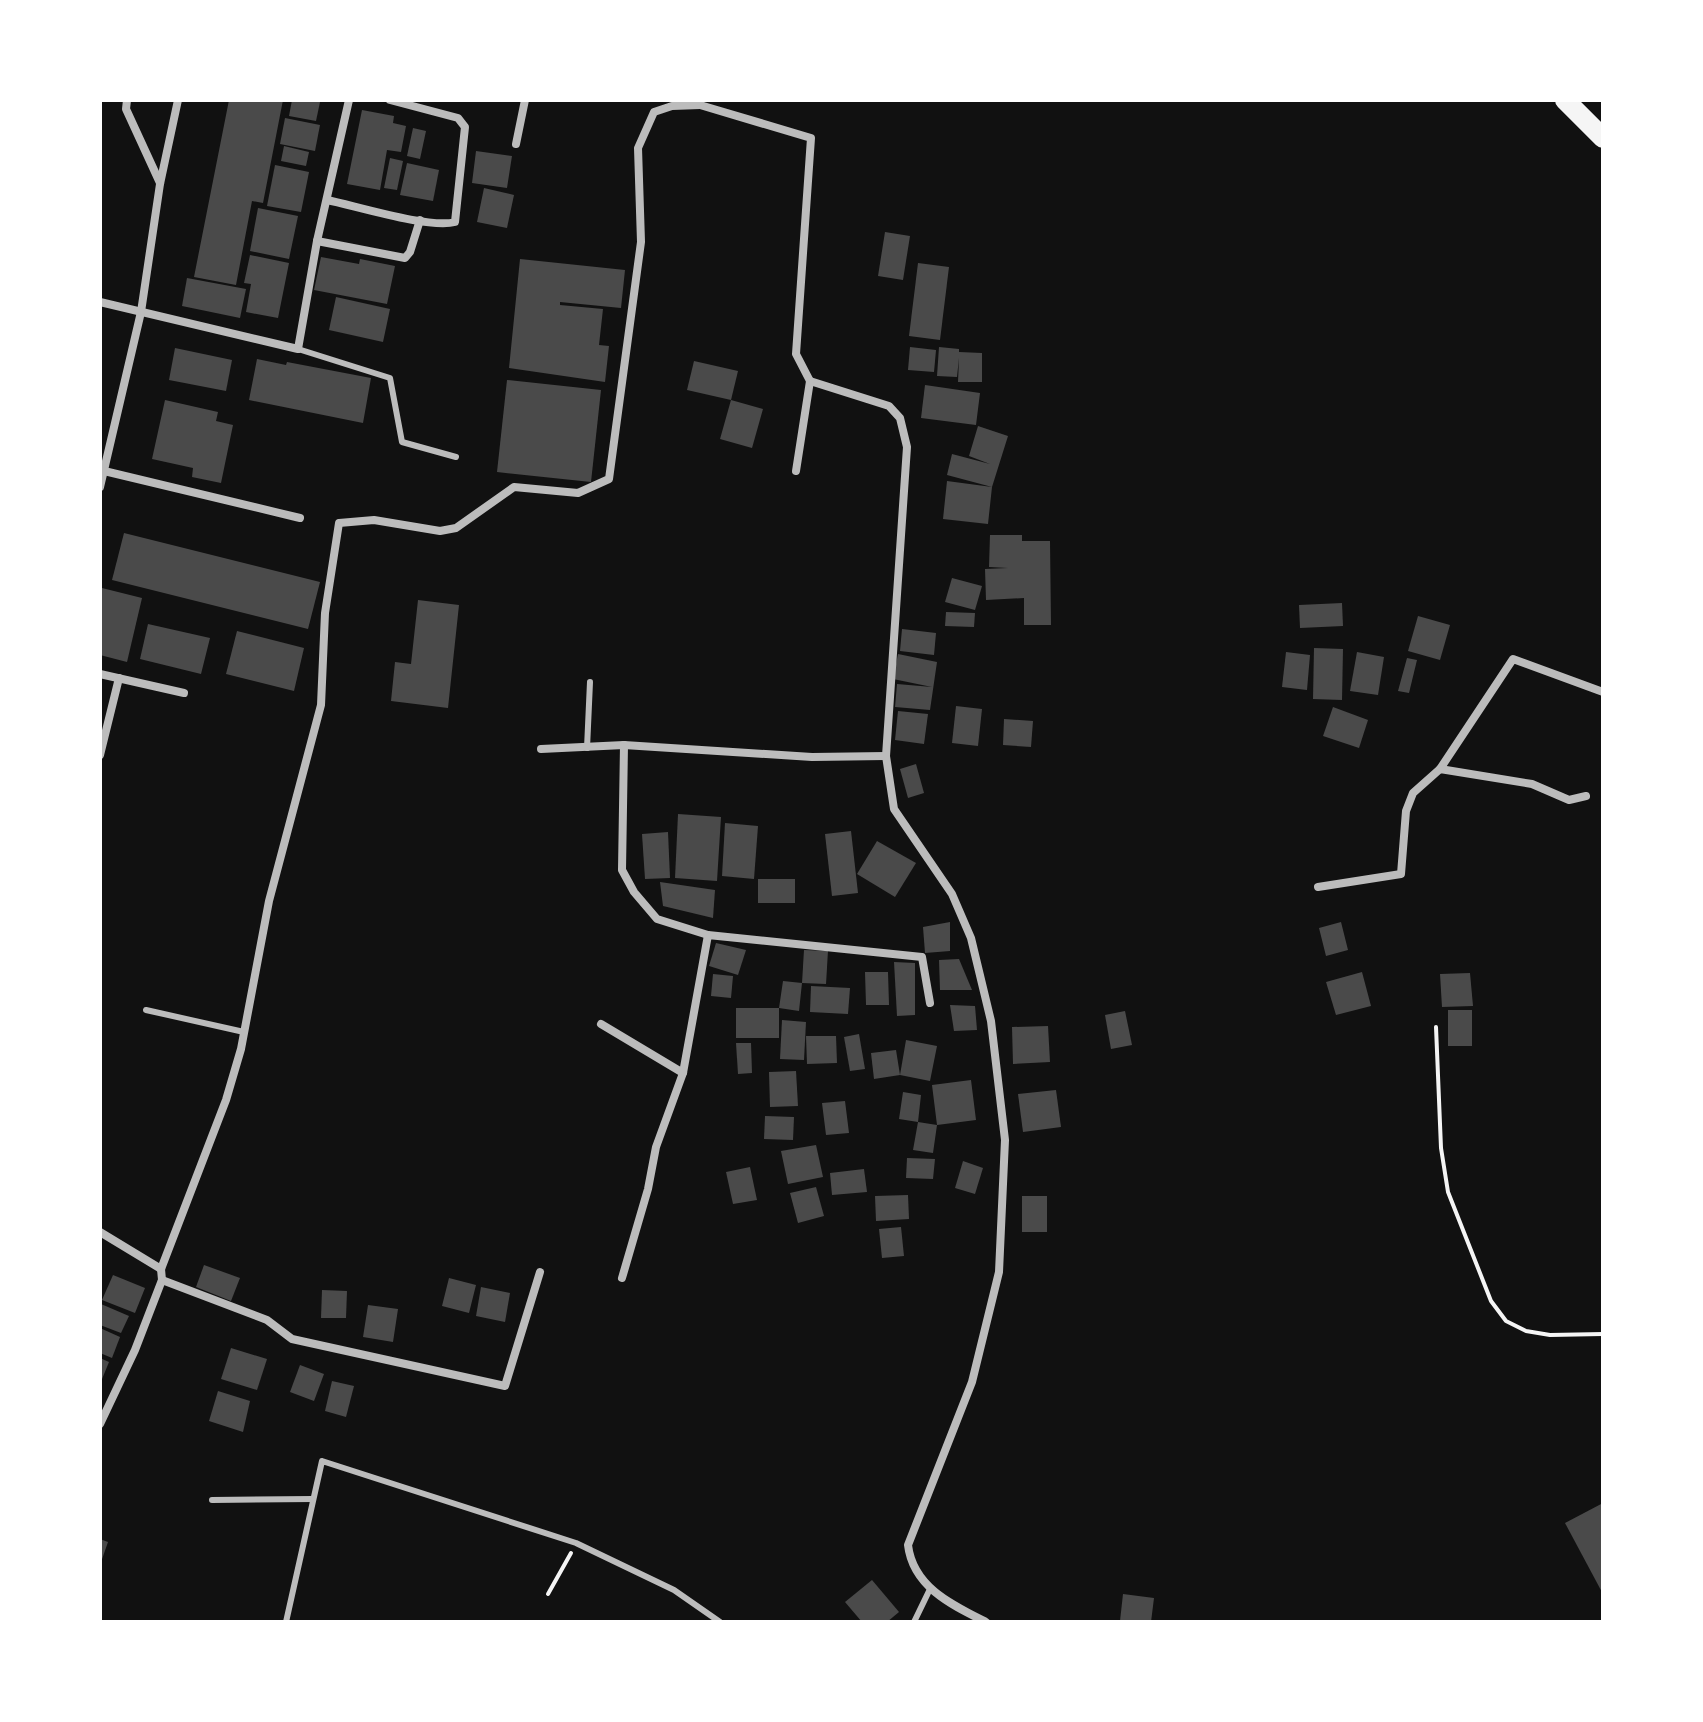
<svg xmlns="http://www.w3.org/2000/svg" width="1703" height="1722" font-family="'Public Sans',sans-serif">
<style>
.building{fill:#4a4a4a}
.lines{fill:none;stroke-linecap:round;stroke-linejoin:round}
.path{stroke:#f5f5f5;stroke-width:4}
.service{stroke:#bcbcbc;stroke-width:6}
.minor{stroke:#bcbcbc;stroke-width:8}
.trunk{stroke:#f5f5f5;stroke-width:20}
</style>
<rect width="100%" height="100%" fill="#111"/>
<g class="building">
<path d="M229 100H283L263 203 252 201 236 285 194 277Z"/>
<path d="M292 100 320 102 316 121 289 116Z"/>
<path d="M362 110 394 116 393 123 406 126 401 152 387 150 380 190 347 184Z"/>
<path d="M285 118 320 125 315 151 280 144Z"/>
<path d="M413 128 426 131 420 159 407 156Z"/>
<path d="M284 146 309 152 306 166 281 161Z"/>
<path d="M476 151 512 156 507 188 472 183Z"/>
<path d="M390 158 403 161 397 190 384 188Z"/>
<path d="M407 163 439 170 433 201 400 195Z"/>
<path d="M275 165 309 172 301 212 267 206Z"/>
<path d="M484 188 514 195 507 228 477 222Z"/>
<path d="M258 208 298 216 289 259 250 251Z"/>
<path d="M885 232 910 236 903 280 878 276Z"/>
<path d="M250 255 289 263 278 318 246 312 251 284 244 283Z"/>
<path d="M321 257 359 264 360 259 395 266 387 304 314 290Z"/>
<path d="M520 259 625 270 621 308 560 302V305L603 309 599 345 609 346 605 382 509 368Z"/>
<path d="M918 263 949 267 940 340 909 336Z"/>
<path d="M187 278 246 289 240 318 182 306Z"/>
<path d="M336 297 390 309 383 342 329 330Z"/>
<path d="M910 347 936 350 934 372 908 370Z"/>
<path d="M939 347 959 349V352L982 353V382H958L959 358 957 377 937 376Z"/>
<path d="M175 348 232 360 226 391 169 380Z"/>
<path d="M257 359 286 365 287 362 371 378 363 423 249 400Z"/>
<path d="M694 361 738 371 731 400 687 390Z"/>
<path d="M507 380 601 390 591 482 497 472Z"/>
<path d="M925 385 980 393 976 425 921 418Z"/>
<path d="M165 400 218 412 216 421 233 425 221 483 192 477 193 468 152 459Z"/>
<path d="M731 400 763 409 752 448 720 439Z"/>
<path d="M978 426 1008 436 992 487 988 524 943 519 947 481 992 487 947 475 952 454 990 464 969 456Z"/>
<path d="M124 533 320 582 308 629 112 580Z"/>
<path d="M990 535H1022V541H1050L1051 625H1024V598L986 600 985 569 1008 568 989 567Z"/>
<path d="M952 578 982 586 975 610 945 602Z"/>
<path d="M102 588 142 598 127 662 100 655Z"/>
<path d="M418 600 459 605 448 708 391 701 395 662 411 664Z"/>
<path d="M1342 603 1343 626 1300 628 1299 605Z"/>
<path d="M946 612 975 613 974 627 945 626Z"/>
<path d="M1418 616 1450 625 1440 660 1408 651Z"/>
<path d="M148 624 210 638 201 674 140 659Z"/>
<path d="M902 629 936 633 934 655 900 651Z"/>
<path d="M237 631 304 648 294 691 226 674Z"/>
<path d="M1314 648 1343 649 1342 700 1313 699Z"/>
<path d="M1286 652 1310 655 1307 690 1282 687Z"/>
<path d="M1357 652 1384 657 1378 695 1350 691Z"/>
<path d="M898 654 937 662 930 710 895 707 897 684 932 687 893 679Z"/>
<path d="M1407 658 1417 660 1409 693 1398 691Z"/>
<path d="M956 706 982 709 978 746 952 743Z"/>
<path d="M1333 707 1368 720 1359 748 1323 736Z"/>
<path d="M898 711 928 714 924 744 895 740Z"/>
<path d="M1004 719 1033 721 1031 747 1003 745Z"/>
<path d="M916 764 924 793 908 798 900 769Z"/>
<path d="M678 814 721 817 717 881 675 878Z"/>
<path d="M725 823 758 826 754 879 722 876Z"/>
<path d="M851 831 858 893 832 896 825 834Z"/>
<path d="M668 832 670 878 645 879 642 834Z"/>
<path d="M877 841 916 863 895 897 857 874Z"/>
<rect x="758" y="879" width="37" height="24"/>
<path d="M660 882 715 890 713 918 663 906Z"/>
<path d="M950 922V951L925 953 923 927Z"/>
<path d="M1341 922 1348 950 1326 956 1319 928Z"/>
<path d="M716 943 746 950 738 975 709 966Z"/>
<path d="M804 950 828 951 826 984 802 983Z"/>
<path d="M959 959 972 990H940L939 960Z"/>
<path d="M894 962 915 963V1015L897 1016Z"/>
<path d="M865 972H888L889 1005H866Z"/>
<path d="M1362 972 1371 1006 1336 1015 1326 982Z"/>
<path d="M1470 973 1473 1006 1442 1007 1440 974Z"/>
<path d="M713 974 733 976 731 998 711 996Z"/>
<path d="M783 981 802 983 799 1011 779 1008V1038H736V1008H779Z"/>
<path d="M811 986 850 988 848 1014 810 1012Z"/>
<path d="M950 1005 975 1006 977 1030 954 1031Z"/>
<rect x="1448" y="1010" width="24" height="36"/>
<path d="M1125 1011 1132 1045 1111 1049 1105 1015Z"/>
<path d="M782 1020 806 1022 804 1060 780 1059Z"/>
<path d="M1048 1026 1050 1062 1013 1064 1012 1027Z"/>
<path d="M859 1034 865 1069 850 1071 844 1037Z"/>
<path d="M806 1036H836L837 1063 807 1064Z"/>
<path d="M906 1040 937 1046 930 1081 900 1075Z"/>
<path d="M736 1043H751L752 1073 738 1074Z"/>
<path d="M896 1050 900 1075 874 1079 871 1053Z"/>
<path d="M796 1071 798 1106 770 1107 769 1072Z"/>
<path d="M971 1080 976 1120 937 1125 932 1085Z"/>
<path d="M1056 1090 1061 1127 1023 1132 1018 1094Z"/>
<path d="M903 1092 921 1095 918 1122 937 1125 933 1153 913 1150 918 1122 899 1119Z"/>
<path d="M845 1101 849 1133 826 1135 822 1103Z"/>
<path d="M765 1116 794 1117 793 1140 764 1139Z"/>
<path d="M816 1145 823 1177 788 1184 781 1151Z"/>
<path d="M907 1158 935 1159 933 1179 906 1178Z"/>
<path d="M963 1161 983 1168 975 1194 955 1188Z"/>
<path d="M750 1167 757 1200 733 1204 726 1172Z"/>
<path d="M864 1169 867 1192 832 1195 830 1173Z"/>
<path d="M816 1187 824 1216 798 1223 790 1193Z"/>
<path d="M908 1195 909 1219 876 1221 875 1196Z"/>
<rect x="1022" y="1196" width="25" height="36"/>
<path d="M901 1227 904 1256 882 1258 879 1229Z"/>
<path d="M204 1265 240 1278 231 1301 196 1287Z"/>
<path d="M113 1275 145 1288 135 1313 102 1300Z"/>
<path d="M449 1278 476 1285 469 1313 442 1306Z"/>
<path d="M481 1287 510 1293 505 1322 476 1316Z"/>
<path d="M322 1290 347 1291 346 1318H321Z"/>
<path d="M101 1304 129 1316 121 1333 100 1325Z"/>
<path d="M368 1305 398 1309 393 1342 363 1337Z"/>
<path d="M100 1328 120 1337 112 1358 100 1353Z"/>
<path d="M231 1348 267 1359 257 1390 221 1379Z"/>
<path d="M100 1358 109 1362 100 1384Z"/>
<path d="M300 1365 324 1374 314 1401 290 1392Z"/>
<path d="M332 1381 354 1386 346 1417 325 1411Z"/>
<path d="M218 1391 250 1401 243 1432 209 1421Z"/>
<path d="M1603 1503V1594L1565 1523Z"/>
<path d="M100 1539 108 1542 100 1565Z"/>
<path d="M872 1580 899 1612 887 1622H862L845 1602Z"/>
<path d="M1123 1594 1154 1598 1151 1622 1120 1621Z"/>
</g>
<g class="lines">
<g class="path">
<path d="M1436 1027 1441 1148 1448 1192 1491 1301 1506 1321 1526 1331 1550 1335 1603 1334"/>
<path d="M548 1594 571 1553"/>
</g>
<g class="service">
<path d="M298 349 390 378 402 442 456 457"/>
<path d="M587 748 590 682"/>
<path d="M146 1010 244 1032"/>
<path d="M212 1500 313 1499"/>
<path d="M286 1622 322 1461 576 1543 674 1590 720 1622"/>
<path d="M914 1622 930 1589"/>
</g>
<g class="minor">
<path d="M127 100 126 109 160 183"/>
<path d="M701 100 700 105 811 138 796 354 810 381 889 406 900 418 907 447 886 756 894 809 952 894 971 938 991 1021 1005 1140 999 1272 972 1382 908 1545C913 1587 952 1605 986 1622"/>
<path d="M516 144 525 100"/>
<path d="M327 200C356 206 430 229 455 222L465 127 458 118 390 100"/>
<path d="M317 241 405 258 410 252 420 220"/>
<path d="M100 302 298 349 317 241 349 100"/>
<path d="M100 470 300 518"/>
<path d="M796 471 810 381"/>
<path d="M100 487 141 312 160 184 178 100"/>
<path d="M100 674 184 693"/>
<path d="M624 745 622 870 634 892 657 919 708 935"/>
<path d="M541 749 624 745 812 757 886 756"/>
<path d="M100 755 119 678"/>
<path d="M1440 769 1513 659 1603 692"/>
<path d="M1318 887 1401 874 1406 811 1413 793 1440 769 1532 784 1569 800 1586 796"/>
<path d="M601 1024 683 1073"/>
<path d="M100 1232 161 1269"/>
<path d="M622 1278 648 1189 656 1147 683 1073 708 935 922 957 930 1003"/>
<path d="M162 1280 267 1320 292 1339 505 1386 540 1272"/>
<path d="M100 1424 135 1350 162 1280 161 1269 226 1100 241 1049 269 901 321 705 325 613 339 523 374 520 440 531 456 528 514 487 578 493 609 479 641 242 638 148 654 112 672 106 700 105"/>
</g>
<path class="trunk" d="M1565 100 1603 138"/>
</g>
<rect width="1703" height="1722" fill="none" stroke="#ffffff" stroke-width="204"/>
</svg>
